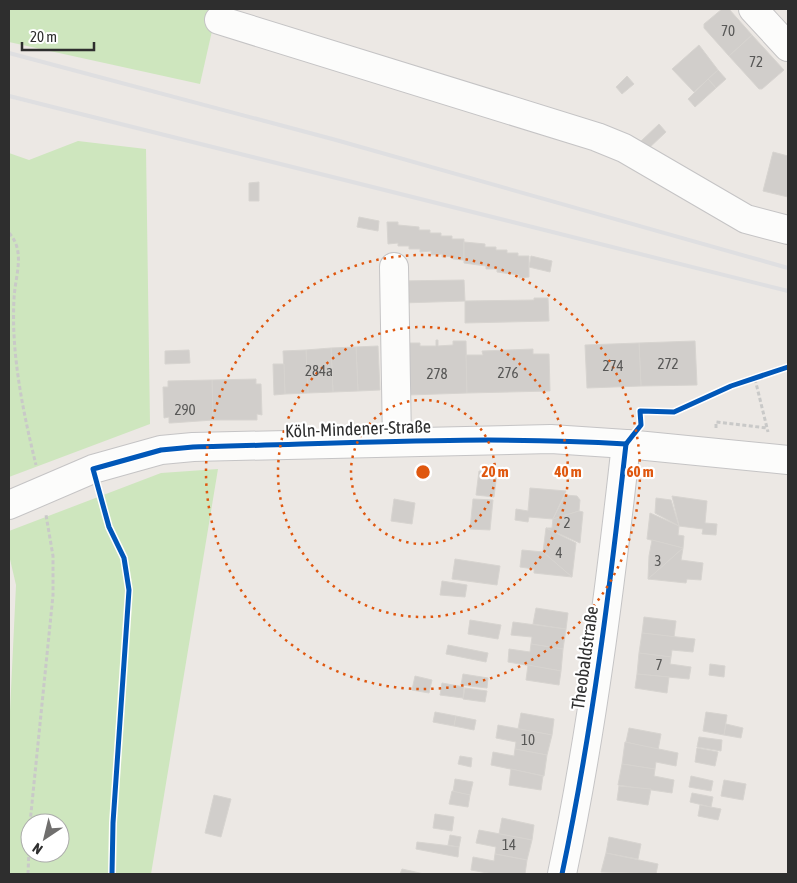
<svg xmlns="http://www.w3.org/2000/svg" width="797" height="883" font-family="'Asap Condensed',sans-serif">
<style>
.green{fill:#cee6be;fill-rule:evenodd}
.building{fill:#d1cecb;stroke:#d7d4d0}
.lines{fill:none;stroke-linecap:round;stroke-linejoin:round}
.minor-casing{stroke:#c5c4c5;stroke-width:30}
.path{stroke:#c9c9c8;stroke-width:3;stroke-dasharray:4 2.5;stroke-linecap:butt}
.minor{stroke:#fcfcfb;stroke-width:28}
.rail{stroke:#dfdfe1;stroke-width:4}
.cycleway-casing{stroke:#fff;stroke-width:8}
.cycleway{stroke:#0057b8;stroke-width:5}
.ring{fill:none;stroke:#df570e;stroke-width:2.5;stroke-dasharray:2.5 5}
.labels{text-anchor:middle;stroke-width:4.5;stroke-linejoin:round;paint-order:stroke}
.number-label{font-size:15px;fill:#585857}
.street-label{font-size:18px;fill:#2e2e2e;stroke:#fff}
.centre{fill:#df570e;stroke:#fff;stroke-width:2.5}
.ring-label{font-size:15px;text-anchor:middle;font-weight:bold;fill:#df570e;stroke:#fff;stroke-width:4.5;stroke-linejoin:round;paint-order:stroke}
</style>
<rect width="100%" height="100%" fill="#ece8e4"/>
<g class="green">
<path d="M9 9H217L200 84 9 42Z"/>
<path d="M78 141 146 149 150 424 9 477V153L29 160Z"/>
<path d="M218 469 151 874H9V732L16 585 9 555V531L161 473ZM30 823H60V853H30Z"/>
</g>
<g class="building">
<path d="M722 9H729L752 35 729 56 704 28V24Z"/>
<path d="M752 35 784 70 762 89H759L729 56Z"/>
<path d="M699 45 718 70 694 92 672 69Z"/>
<path d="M718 70 726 79 716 88 708 79Z"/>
<path d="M627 76 634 84 622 94 616 87Z"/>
<path d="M708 79 716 88 695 107 688 99Z"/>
<path d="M659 124 666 132 648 149 639 143Z"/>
<path d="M773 152 788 156V197L763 191Z"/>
<path d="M259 182V201H249V183Z"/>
<path d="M359 217 379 221 378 231 357 227Z"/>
<path d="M387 222H398V225L419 227V230H430V233H441V236H452V239H464V260L453 259V256L442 257V254L431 255V251L420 252V249H409V246H398V243L388 244Z"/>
<path d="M464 242 485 244V247H496V250H507V253H518V256H529V277L519 278V275L497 272V269H486V266L464 263Z"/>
<path d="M531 256 552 261 550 272 529 267Z"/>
<path d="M464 280 465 301 401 303 400 281Z"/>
<path d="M534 298H548L549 321 465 323V301L534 300Z"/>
<path d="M436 340H438V346L453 345V341H466L467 393 408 395 407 343H420V346H436Z"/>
<path d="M695 341 697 385 641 386 639 343Z"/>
<path d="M639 343 641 386 587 388 585 345Z"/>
<path d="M378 346 380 390 358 391 356 347Z"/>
<path d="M356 347 358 391 333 392 331 348Z"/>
<path d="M331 348 333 392 308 393 306 350Z"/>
<path d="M533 349V354H549L550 391 467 393 466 355H483L482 351Z"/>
<path d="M189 350 190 363 165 364V351Z"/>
<path d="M306 350 308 393 285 394 283 351Z"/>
<path d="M273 364H284L285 394 274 395Z"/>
<path d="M256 379V384H261L262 415 257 414V420H213L212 380Z"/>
<path d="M212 380 213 420 171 423H169V417L164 418 163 387H168V381Z"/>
<path d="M479 471 497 473 494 497 476 495Z"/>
<path d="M530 488 566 491 553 519 529 517 528 522 515 520 516 509 528 511Z"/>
<path d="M565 495 577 496 580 500 579 511 553 519Z"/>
<path d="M672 496 707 501 705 523 717 524 716 535 702 534 703 529 679 526Z"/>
<path d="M656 498 671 500 679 526 655 513Z"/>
<path d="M394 499 415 503 412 524 391 521Z"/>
<path d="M473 499 493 500 490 530 470 529Z"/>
<path d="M579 511 583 512 580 543 546 528H552L553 519Z"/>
<path d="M650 513 679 526 678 535 684 536 683 548 647 539Z"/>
<path d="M546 528 576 543 572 577 543 552Z"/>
<path d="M652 540 683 548 648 579 649 556Z"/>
<path d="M683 548 681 560 703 563 701 580 687 579 686 583 648 579Z"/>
<path d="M522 550 543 552 572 577 534 573V569L520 567Z"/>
<path d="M455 559 500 566 497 585 452 579Z"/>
<path d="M442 581 467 585 465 597 440 595Z"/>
<path d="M536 608 568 613 566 629 533 624Z"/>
<path d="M644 617 676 621 674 637 642 633Z"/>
<path d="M470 620 501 625 498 639 468 634Z"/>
<path d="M513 622 566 629 563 649 531 644 532 637 511 635Z"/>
<path d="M642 633 695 639 693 652 672 650 671 657 639 653Z"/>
<path d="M531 644 563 649 561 671 508 662 509 649 530 652Z"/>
<path d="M448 645 488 653 486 662 446 654Z"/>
<path d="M639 653 671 657 670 664 691 667 689 679 637 674Z"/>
<path d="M710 664 725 666 724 677 709 675Z"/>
<path d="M528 665 561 671 559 685 526 680Z"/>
<path d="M463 674 488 678 487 688 461 685Z"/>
<path d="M637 674 669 677 667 693 635 688Z"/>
<path d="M415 676 432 680 429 693 412 690Z"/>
<path d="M442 683 464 687 463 698 440 695Z"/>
<path d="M465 688 487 691 485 702 463 699Z"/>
<path d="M435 712 456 716 454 726 433 722Z"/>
<path d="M706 712 727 715 724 735 703 731Z"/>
<path d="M521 713 554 719 552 735 518 729Z"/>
<path d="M456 716 476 720 474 730 454 726Z"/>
<path d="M726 724 743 728 741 738 724 735Z"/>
<path d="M498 725 552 735 547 755 515 749 516 742 496 738Z"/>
<path d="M629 728 661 734 658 750 626 742Z"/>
<path d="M699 737 722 740 721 751 697 747Z"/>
<path d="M625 742 678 753 676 766 656 762 655 769 622 764Z"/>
<path d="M697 748 718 752 715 766 695 762Z"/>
<path d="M515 749 547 755 544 776 491 765 493 752 514 756Z"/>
<path d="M460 756 472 758 471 767 458 764Z"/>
<path d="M622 764 655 769 654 776 674 780 672 793 618 785Z"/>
<path d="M511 769 543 776 541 790 509 785Z"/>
<path d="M691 776 713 781 711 791 689 787Z"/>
<path d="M455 779 473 782 470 795 453 792Z"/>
<path d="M724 780 746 784 743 800 721 796Z"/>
<path d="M619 786 651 789 648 805 617 800Z"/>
<path d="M452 791 470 795 468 807 449 804Z"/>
<path d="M692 793 713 797 711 807 690 802Z"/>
<path d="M214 795 231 799 221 837 205 833Z"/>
<path d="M700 805 721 809 718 820 698 816Z"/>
<path d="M435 814 454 817 452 831 433 828Z"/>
<path d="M502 818 534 825 532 840 499 834Z"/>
<path d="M479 830 532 840 527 860 495 854 496 847 476 843Z"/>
<path d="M450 835 461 837 459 847 448 845Z"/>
<path d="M609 837 641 844 638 859 606 853Z"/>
<path d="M417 842 459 847 458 857 416 849Z"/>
<path d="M606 853 658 864 656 874 601 872Z"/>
<path d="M495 854 527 860 525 874H493L471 870 473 857 494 861Z"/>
<path d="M402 869 424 874H400Z"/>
</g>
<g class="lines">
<defs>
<g id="minor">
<path d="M753 9 788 47"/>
<path d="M219 20 597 137 624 148 746 219 788 230"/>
<path d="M394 267 397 442"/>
<path d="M9 505 93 469 161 450 193 447 551 439 626 444 788 460"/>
<path d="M562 874C592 732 610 588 626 444"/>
</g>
</defs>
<use href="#minor" class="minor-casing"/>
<g class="path">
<path d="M9 233C26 251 15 276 14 299 11 354 23 412 36 465"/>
<path d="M755 379 768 432"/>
<path d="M641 419 640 411 674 412 731 386 788 367"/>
<path d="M716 428V422L767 428"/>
<path d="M30 823 53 595V556L46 515"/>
<path d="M28 874 30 824"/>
</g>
<use href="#minor" class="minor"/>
<g class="rail">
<path d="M9 53 336 140 788 268"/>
<path d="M9 96 788 291"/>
</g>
<defs>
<g id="cycleway">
<path d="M626 444 641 425 640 411 674 412 731 386 788 367"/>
<path d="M112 874 113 823 129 590 124 558 109 527 93 469 161 450 193 447C337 444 482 435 626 444"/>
<path d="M562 874C592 732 610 588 626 444"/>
</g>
</defs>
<use href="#cycleway" class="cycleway-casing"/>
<use href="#cycleway" class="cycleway"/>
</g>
<g class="ring">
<circle cx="423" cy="472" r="72"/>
<circle cx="423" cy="472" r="145"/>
<circle cx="423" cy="472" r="217"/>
</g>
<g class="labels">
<g class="number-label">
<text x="728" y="36">70</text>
<text x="756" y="67">72</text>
<text x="668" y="369">272</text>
<text x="613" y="371">274</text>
<text x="319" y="376">284a</text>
<text x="508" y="378">276</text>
<text x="437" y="379">278</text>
<text x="185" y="415">290</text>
<text x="567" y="528">2</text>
<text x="559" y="558">4</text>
<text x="658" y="566">3</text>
<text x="659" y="670">7</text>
<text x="528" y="745">10</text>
<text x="509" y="850">14</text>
</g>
<g class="street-label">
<text transform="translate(358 429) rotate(-2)" y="6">Köln-Mindener-Straße</text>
<text transform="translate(585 658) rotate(-82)" y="6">Theobaldstraße</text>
</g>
</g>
<circle cx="423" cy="472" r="8" class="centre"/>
<g class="ring-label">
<text x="495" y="477">20 m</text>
<text x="568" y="477">40 m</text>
<text x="640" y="477">60 m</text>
</g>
<rect width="797" height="883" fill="none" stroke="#2e2e2e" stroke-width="20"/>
<g transform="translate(45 838) rotate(215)"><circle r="24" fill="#ffffff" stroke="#ababab"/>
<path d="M0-4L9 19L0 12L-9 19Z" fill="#706f6e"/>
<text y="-8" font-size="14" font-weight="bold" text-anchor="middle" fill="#2e2e2e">N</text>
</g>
<path d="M22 42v8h72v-8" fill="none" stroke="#2e2e2e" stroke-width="2.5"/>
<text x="30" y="42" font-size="15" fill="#2e2e2e" stroke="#ffffff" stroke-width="4" paint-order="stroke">20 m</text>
</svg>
